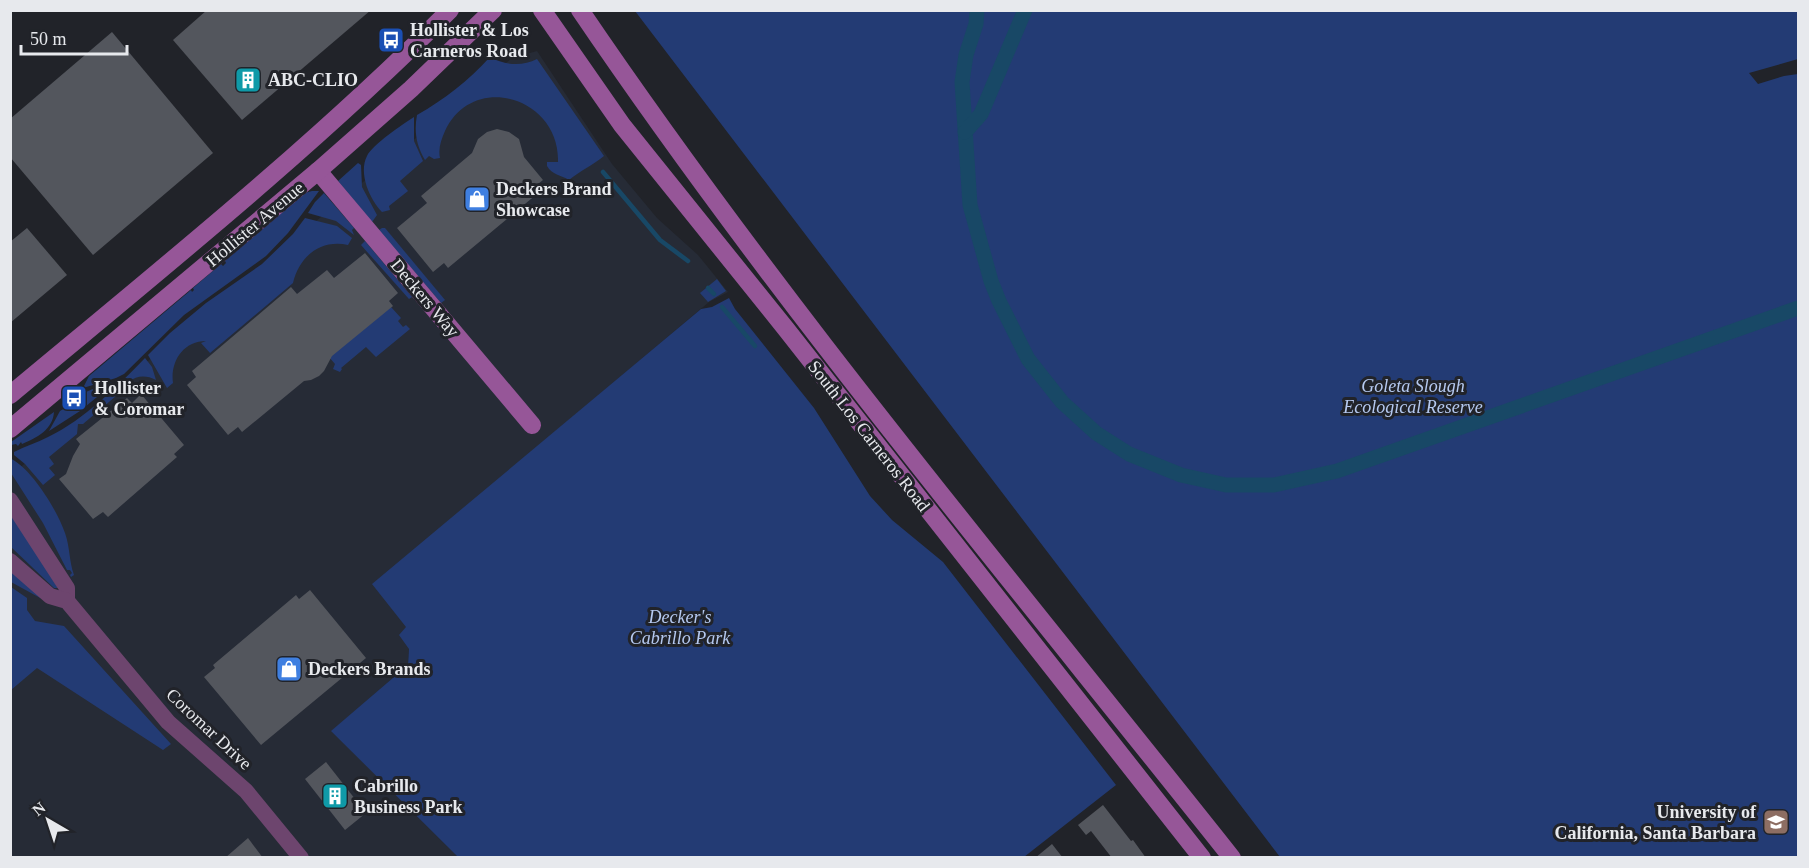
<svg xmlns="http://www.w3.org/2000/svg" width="1809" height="868" font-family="'Times New Roman',serif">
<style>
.built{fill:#262b36}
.green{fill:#233b74}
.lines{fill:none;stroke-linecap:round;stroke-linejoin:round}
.stream{stroke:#184866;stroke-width:4.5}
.canal{stroke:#184866;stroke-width:15}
.building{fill:#53565d}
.street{stroke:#6d456e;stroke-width:16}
.secondary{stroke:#965698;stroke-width:18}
.labels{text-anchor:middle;stroke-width:6;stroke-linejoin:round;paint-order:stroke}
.poi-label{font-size:18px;font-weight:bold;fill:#e7e9ed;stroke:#212329;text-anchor:start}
.street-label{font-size:18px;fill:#e7e9ed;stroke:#212329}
.park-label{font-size:18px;font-style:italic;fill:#b5c9f0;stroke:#212329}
</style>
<rect width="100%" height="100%" fill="#212329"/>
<path class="built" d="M537 51 612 164 657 218 698 255 728 292 709 302 512 468 407 627 409 649 408 665 332 731 458 857 11 858V475L512 58Z"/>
<g class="green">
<path d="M635 11H1798V59L1749 73 1758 84 1784 76 1798 74V857H1280Z"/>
<path d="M490 57C504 65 522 67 537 59L604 156C593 165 580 171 569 180 561 175 552 175 547 166V162H558C560 97 473 71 445 131 441 140 438 149 440 158L434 159 429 156 425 160C416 145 414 131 417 115 445 99 468 81 490 57Z"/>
<path d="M414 117V141L423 161 400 181 408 191 389 206 390 210 382 212C370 200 358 173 367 156 372 145 403 124 414 117Z"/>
<path d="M358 163 361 165 362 187 377 215 372 222 338 181Z"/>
<path d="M312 191H319L288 233 266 256 184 315 124 374 116 378 83 388 89 376 191 290 192 292 194 290 193 288 221 264 223 266 226 263 225 261 305 193Z"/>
<path d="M324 193 354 228 352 230 354 235 336 221 308 213 315 202Z"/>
<path d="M305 218 337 226 352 238 348 245C320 239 299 257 293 283L210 353 201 343 206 341C183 341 170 362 173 383L167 388 148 355 170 333 206 303 262 264 293 234Z"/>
<path d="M382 228H385L445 300 441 303 379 230Z"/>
<path d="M365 241 412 297 409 299 361 245Z"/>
<path d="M717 279 726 291 708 302 700 293Z"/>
<path d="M729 298 735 309 814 408 870 496 892 520 943 562 1116 785 1024 857H458L331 731 408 665 409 649 399 635 406 627 372 584 701 309 712 307Z"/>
<path d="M391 307 401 318 398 321 403 327 406 325 410 329 376 357 366 347 341 368 342 369 340 372 333 369 335 364 329 357Z"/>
<path d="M145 358 152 367 156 380C141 372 125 378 123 396H116L83 424H78L77 434 49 457 54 464 49 468 55 475 43 485 25 464 14 455V452C25 446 37 443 48 437 85 419 117 387 145 358Z"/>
<path d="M109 382 114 383 80 411 49 431 60 411 81 398 79 395Z"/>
<path d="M54 412C53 429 37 438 22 444L21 442 18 446 16 444 11 445V442Z"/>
<path d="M10 458C32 469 57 510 65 533 70 547 69 561 74 575L71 577 70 575 72 573 70 570H67L43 523 11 473Z"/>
<path d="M10 509 58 588H54L11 547Z"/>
<path d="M10 565 42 599 11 582Z"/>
<path d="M11 587 27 598V610L35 621 64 626 171 744 163 750 37 668 11 690Z"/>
</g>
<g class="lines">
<g class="stream">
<path d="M603 172 660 240 688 261"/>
<path d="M708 288 714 294"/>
<path d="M722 307 755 346"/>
</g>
<g class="canal">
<path d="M977 10 976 24 966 55 962 82 970 205 991 281 999 301 1028 359 1062 402 1096 433 1129 454 1181 475 1226 485H1274L1337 471 1798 308"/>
<path d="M965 132 981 114 1025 10"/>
</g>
</g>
<g class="building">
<path d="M207 10H371L242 120 173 40Z"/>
<path d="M112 32 213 153 93 255 10 157V119Z"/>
<path d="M497 129 509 132 519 139 524 157 543 180 533 188 537 194 448 268 444 263 433 272 397 228 427 203 421 196 472 153 478 139 487 132Z"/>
<path d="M27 228 67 275 10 323V242Z"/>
<path d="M365 253 398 293 389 301 393 306 332 356 324 371 319 376 311 380 304 381 242 432 238 427 228 435 187 385 196 377 192 371 291 287 297 294 327 270 334 278Z"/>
<path d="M141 394 184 445 174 454 177 457 108 517 103 512 93 519 59 479 66 474 73 456 80 444 76 439 127 398 132 403Z"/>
<path d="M310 590 366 658 261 745 204 677 215 668 213 665 296 595 299 599Z"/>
<path d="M326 762 366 813 345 830 305 779Z"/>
<path d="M1103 805 1131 841 1133 840 1146 858H1112L1091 831 1086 835 1078 825Z"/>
<path d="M248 838 263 858H225Z"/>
<path d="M1052 844 1063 858H1035Z"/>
</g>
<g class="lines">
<g class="street">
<path d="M10 500 67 588V601"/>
<path d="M10 561 50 596 67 601 168 722 246 791 301 858"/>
</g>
<g class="secondary">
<path d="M542 10 622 125 786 329 1202 858"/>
<path d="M580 10C780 305 1010 578 1232 858"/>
<path d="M318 171 532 425"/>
<path d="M10 395C160 270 312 148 450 10"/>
<path d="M10 429 318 171 411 89 493 10"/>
</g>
</g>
<defs>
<symbol id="bus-square" viewBox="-11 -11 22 22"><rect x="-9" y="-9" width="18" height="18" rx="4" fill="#1a4fb4" stroke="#212329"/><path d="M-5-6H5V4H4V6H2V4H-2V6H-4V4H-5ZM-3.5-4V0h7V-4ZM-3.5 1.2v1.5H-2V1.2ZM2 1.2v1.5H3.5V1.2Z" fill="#fff"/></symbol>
<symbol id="building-square" viewBox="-11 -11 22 22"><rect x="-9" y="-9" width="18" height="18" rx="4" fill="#0f9aa8" stroke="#212329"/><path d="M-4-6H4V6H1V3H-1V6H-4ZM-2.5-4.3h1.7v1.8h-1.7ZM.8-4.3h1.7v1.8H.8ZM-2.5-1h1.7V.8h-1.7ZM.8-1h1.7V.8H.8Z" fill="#fff"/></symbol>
<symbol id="shop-square" viewBox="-11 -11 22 22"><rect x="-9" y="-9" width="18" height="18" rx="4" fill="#3f7fe0" stroke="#212329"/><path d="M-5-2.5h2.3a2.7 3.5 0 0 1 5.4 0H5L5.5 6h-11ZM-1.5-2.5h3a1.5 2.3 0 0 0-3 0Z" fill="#fff"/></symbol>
<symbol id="university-square" viewBox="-11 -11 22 22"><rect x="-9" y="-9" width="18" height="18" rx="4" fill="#8d6e63" stroke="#212329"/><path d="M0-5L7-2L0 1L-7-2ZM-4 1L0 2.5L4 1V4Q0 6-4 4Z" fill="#fff"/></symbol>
</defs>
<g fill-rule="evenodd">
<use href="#bus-square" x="376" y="25" width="30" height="30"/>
<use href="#building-square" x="233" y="65" width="30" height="30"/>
<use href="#shop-square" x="462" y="184" width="30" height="30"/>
<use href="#bus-square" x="59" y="383" width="30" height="30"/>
<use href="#shop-square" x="274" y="654" width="30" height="30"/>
<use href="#building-square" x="320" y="781" width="30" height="30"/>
<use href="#university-square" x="1761" y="807" width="30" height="30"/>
</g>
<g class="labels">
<g class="poi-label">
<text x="410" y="36">Hollister &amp; Los<tspan x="410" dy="21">Carneros Road</tspan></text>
<text x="268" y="86">ABC-CLIO</text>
<text x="496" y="195">Deckers Brand<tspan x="496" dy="21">Showcase</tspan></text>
<text x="94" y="394">Hollister<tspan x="94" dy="21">&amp; Coromar</tspan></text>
<text x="308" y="675">Deckers Brands</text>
<text x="354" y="792">Cabrillo<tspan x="354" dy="21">Business Park</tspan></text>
<text x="1756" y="818" text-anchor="end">University of<tspan x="1756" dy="21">California, Santa Barbara</tspan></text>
</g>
<g class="street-label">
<text transform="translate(255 224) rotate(-40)" y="6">Hollister Avenue</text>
<text transform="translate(425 298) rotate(50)" y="6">Deckers Way</text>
<text transform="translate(869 436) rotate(52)" y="6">South Los Carneros Road</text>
<text transform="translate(209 729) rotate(43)" y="6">Coromar Drive</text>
</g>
<g class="park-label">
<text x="1413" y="392">Goleta Slough<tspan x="1413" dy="21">Ecological Reserve</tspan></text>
<text x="680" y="623">Decker's<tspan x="680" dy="21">Cabrillo Park</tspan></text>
</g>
</g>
<rect width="1809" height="868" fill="none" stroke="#e7e9ed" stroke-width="24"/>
<g transform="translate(48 820) rotate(321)" stroke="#212329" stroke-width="4.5" paint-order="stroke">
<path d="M0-4.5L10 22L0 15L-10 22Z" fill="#e7e9ed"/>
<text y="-9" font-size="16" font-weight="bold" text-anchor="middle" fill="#e7e9ed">N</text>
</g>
<path d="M21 45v9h106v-9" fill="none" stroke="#e7e9ed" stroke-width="3"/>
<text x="30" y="45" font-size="18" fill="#e7e9ed" stroke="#212329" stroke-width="4.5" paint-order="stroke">50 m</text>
</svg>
